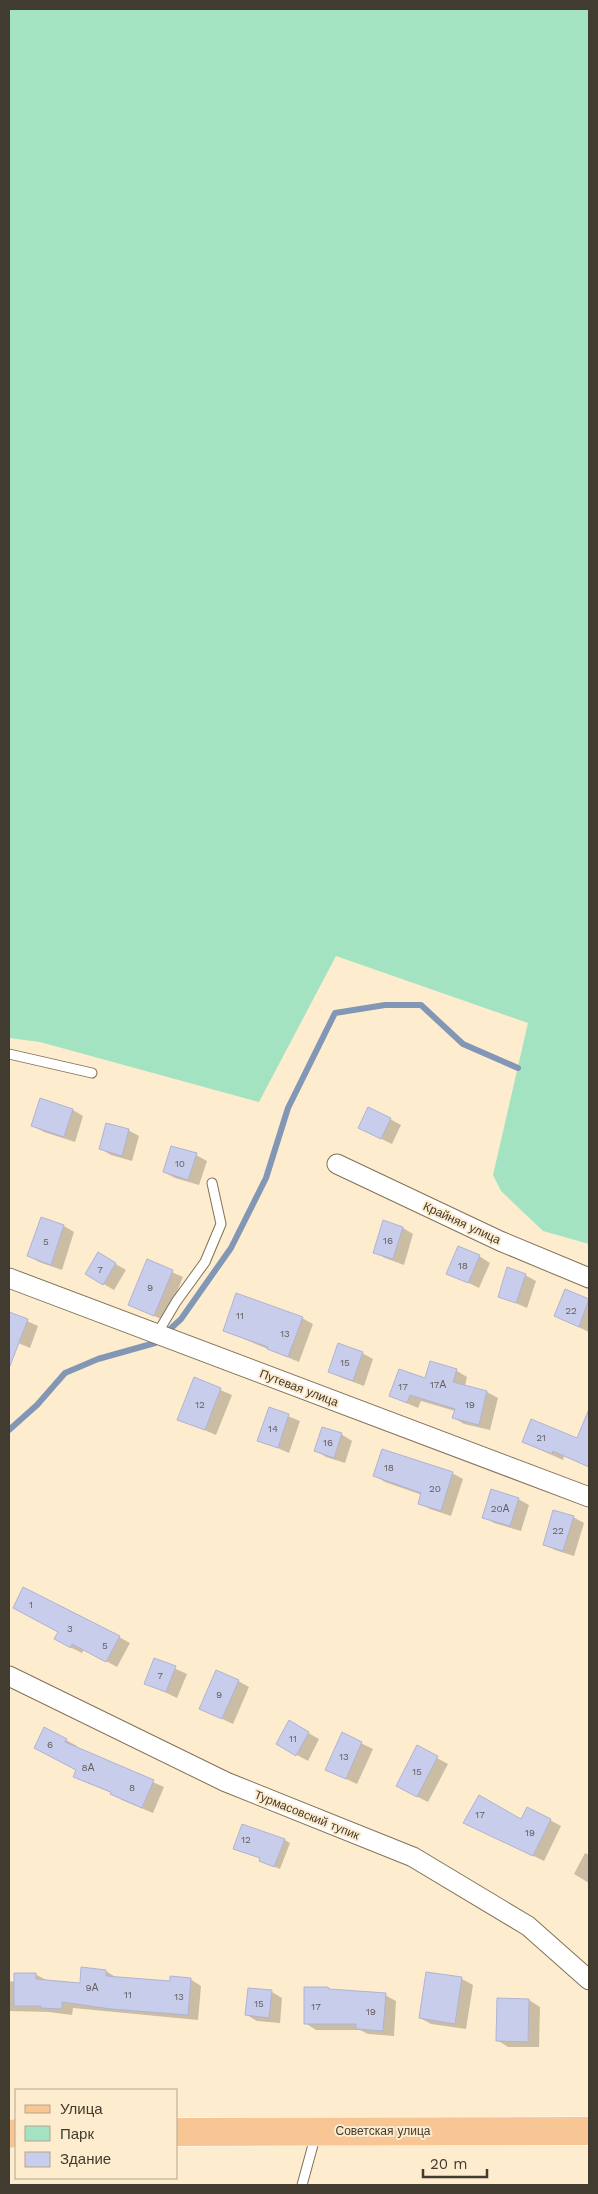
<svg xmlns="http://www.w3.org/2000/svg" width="598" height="2194" font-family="'Work Sans',sans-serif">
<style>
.green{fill:#a4e3c2}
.shadow{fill:#0003}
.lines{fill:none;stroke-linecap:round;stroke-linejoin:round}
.stream{stroke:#8296b6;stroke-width:6}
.building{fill:#c9cdec;stroke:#b0b3d2}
.lane-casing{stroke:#827257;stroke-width:11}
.street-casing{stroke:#827257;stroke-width:21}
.primary-casing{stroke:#fff;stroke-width:29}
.lane{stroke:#fff;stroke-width:9}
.street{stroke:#fff;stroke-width:19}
.primary{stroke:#f8c595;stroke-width:28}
.labels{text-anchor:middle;stroke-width:4;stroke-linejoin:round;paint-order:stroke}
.number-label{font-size:10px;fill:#64605e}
.street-label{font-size:12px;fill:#423b2f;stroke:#feecce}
</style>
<rect width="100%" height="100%" fill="#feecce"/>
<path class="green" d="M9 9H589V1244L543 1231 501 1191 493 1175 528 1023 336 956 259 1102 40 1042 9 1038Z"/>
<g class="shadow">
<path d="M73 1110 83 1116 75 1142 44 1132 33 1126Z"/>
<path d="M390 1119 401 1125 392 1144 371 1134Z"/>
<path d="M128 1130 139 1136 132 1161 111 1155 101 1149Z"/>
<path d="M196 1155 207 1161 199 1185 175 1178 164 1172Z"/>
<path d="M41 1219 64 1226 74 1232 62 1270 39 1262 29 1256Z"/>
<path d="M384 1222 403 1228 413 1234 404 1265 385 1258 374 1252Z"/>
<path d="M479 1256 490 1263 479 1288 448 1273Z"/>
<path d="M109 1260 126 1270 114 1290 86 1274Z"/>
<path d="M147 1261 183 1277 165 1321 129 1304Z"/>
<path d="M525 1275 536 1281 527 1308 499 1296Z"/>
<path d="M565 1290 589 1300V1332L555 1316Z"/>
<path d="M9 1313 38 1326 30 1348 9 1339Z"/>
<path d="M302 1318 313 1324 299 1362 225 1331Z"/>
<path d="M362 1353 373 1359 364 1386 340 1377 330 1371Z"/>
<path d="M431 1363 457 1371 467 1377 465 1386 487 1392 498 1398 490 1430 464 1424 454 1418 455 1411 421 1401 418 1408 390 1396 426 1380Z"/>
<path d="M195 1379 232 1395 216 1435 179 1419Z"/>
<path d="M270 1409 300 1421 289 1453 259 1440Z"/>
<path d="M583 1426 589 1429V1467L564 1456 563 1460 523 1442 577 1440Z"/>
<path d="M341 1434 352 1441 345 1463 326 1457 315 1450Z"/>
<path d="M452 1473 463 1479 451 1516 430 1509 420 1503 422 1495 385 1482 375 1476Z"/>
<path d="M518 1499 529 1505 521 1531 494 1523 484 1517Z"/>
<path d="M573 1517 584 1523 574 1556 555 1550 544 1544Z"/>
<path d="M119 1637 130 1643 117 1667 84 1649 82 1653 66 1645Z"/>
<path d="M154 1659 187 1674 177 1698 146 1683Z"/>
<path d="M238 1681 249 1687 233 1724 201 1709Z"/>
<path d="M289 1722 319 1739 308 1761 277 1744Z"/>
<path d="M342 1734 373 1749 357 1784 326 1770Z"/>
<path d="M66 1740 77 1746 76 1748 164 1787 153 1813 122 1800 112 1793 85 1782 75 1776 77 1770 46 1754Z"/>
<path d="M417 1747 448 1764 428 1802 408 1792Z"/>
<path d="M550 1820 561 1826 544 1861 475 1828 521 1821Z"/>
<path d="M285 1840 290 1843 280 1869 265 1863 261 1858 240 1851Z"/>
<path d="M585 1853 589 1855V1883L574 1874Z"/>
<path d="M106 1971 117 1978 171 1982 190 1979 201 1986 198 2020 73 2008 72 2015 49 2012 9 2011V1981L15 1982 35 1974 46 1980 81 1984Z"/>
<path d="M427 1973 462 1979 473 1985 466 2029 431 2024 420 2018Z"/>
<path d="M328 1988 333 1991 385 1995 396 2001 394 2036 368 2034 360 2030H316L305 2023Z"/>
<path d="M272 1992 282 1998 280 2023 257 2021 247 2015Z"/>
<path d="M498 2000H529L540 2007 539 2047H508L497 2040Z"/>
</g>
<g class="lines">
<path class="stream" d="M9 1430 37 1405 65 1373 98 1359 155 1343 181 1319 231 1248 266 1178 288 1108 335 1013 385 1005H421L463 1044 518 1068"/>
</g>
<g class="building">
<path d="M40 1098 73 1109 64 1137 31 1126Z"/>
<path d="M368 1107 391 1118 381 1139 358 1128Z"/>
<path d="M106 1123 129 1129 122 1156 99 1149Z"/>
<path d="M171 1146 197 1153 188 1180 163 1172Z"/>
<path d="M41 1217 64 1225 51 1265 27 1256Z"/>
<path d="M383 1220 403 1227 393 1259 373 1253Z"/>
<path d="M458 1246 480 1255 468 1283 446 1274Z"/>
<path d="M98 1252 116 1263 103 1285 85 1274Z"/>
<path d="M147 1259 173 1270 154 1316 128 1305Z"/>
<path d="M507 1267 526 1274 516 1303 498 1297Z"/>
<path d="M565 1289 589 1299 579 1327 554 1316Z"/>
<path d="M236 1293 303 1317 288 1357 267 1349 268 1347 223 1331Z"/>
<path d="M9 1312 28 1319 10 1366H9Z"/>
<path d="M338 1343 363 1352 353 1381 328 1372Z"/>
<path d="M430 1361 457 1369 453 1382 487 1391 479 1425 452 1418 455 1409 410 1395 407 1403 389 1396 399 1369 425 1378Z"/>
<path d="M194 1377 221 1388 205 1430 177 1420Z"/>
<path d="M269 1407 289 1414 278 1448 257 1441Z"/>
<path d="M589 1409V1467L553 1451 552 1454 522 1442 531 1419 577 1438Z"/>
<path d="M322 1427 342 1433 334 1458 314 1451Z"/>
<path d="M382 1449 453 1472 441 1511 418 1504 421 1493 373 1476Z"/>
<path d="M491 1489 519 1498 510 1526 482 1518Z"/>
<path d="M553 1510 574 1516 563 1551 543 1545Z"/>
<path d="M23 1587 120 1636 106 1662 72 1644 71 1648 54 1639 58 1632 13 1608Z"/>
<path d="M154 1658 176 1666 166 1692 144 1684Z"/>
<path d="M216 1670 239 1680 222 1719 199 1709Z"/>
<path d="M289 1720 309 1732 296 1756 276 1744Z"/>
<path d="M44 1727 67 1739 65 1742 154 1780 142 1808 110 1794 111 1792 73 1777 76 1770 34 1748Z"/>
<path d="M342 1732 362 1742 346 1779 325 1770Z"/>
<path d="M417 1745 438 1756 417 1797 396 1786Z"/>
<path d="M479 1795 521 1819 527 1807 551 1819 533 1856 463 1823Z"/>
<path d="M242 1824 285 1839 274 1867 259 1861 260 1858 233 1849Z"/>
<path d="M81 1967 106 1970V1976L170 1981V1976L191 1978 188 2015 111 2009 62 2002V2009L41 2008V2006H14V1973H36V1979L80 1983Z"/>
<path d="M426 1972 462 1977 455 2024 419 2018Z"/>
<path d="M304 1987H328L329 1989 386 1993 383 2031 356 2029V2024H304Z"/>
<path d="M248 1988 272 1990 269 2018 245 2015Z"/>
<path d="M497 1998 529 1999 528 2042 496 2041Z"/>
</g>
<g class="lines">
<defs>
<g id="lane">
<path d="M9 1054 92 1073"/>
<path d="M157 1334 176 1302 205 1262 221 1224 212 1183"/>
<path d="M302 2185 316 2134"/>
</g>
<g id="street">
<path d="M337 1164 500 1241 589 1278"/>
<path d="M9 1278 589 1497"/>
<path d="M9 1676 226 1782 413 1857 528 1926 589 1980"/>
</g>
<g id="primary">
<path d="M176 2132 589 2131"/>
<path d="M9 2134 16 2133"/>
</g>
</defs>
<use href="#lane" class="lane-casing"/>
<use href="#street" class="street-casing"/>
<use href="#primary" class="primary-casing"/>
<use href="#lane" class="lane"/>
<use href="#street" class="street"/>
<use href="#primary" class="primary"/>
</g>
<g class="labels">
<g class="number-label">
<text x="180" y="1167">10</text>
<text x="388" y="1244">16</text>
<text x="46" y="1245">5</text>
<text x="463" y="1269">18</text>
<text x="100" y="1273">7</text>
<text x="150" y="1291">9</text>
<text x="571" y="1314">22</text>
<text x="240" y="1319">11</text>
<text x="285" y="1337">13</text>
<text x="345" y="1366">15</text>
<text x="438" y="1388">17А</text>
<text x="403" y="1390">17</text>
<text x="200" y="1408">12</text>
<text x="470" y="1408">19</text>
<text x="273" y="1432">14</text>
<text x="541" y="1441">21</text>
<text x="328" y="1446">16</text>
<text x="389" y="1471">18</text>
<text x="435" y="1492">20</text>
<text x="500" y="1512">20А</text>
<text x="558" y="1534">22</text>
<text x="31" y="1608">1</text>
<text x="70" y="1632">3</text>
<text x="105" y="1649">5</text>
<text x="160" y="1679">7</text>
<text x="219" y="1698">9</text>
<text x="293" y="1742">11</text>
<text x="50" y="1748">6</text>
<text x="344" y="1760">13</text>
<text x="88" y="1771">8А</text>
<text x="417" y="1775">15</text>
<text x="132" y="1791">8</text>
<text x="480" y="1818">17</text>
<text x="530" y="1836">19</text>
<text x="246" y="1843">12</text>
<text x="92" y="1991">9А</text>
<text x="128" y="1998">11</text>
<text x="179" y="2000">13</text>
<text x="259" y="2007">15</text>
<text x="316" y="2010">17</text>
<text x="371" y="2015">19</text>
</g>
<g class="street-label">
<text transform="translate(462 1223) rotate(25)" y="4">Крайняя улица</text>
<text transform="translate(299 1388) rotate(21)" y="4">Путевая улица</text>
<text transform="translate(307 1815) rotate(22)" y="4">Турмасовский тупик</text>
<text x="383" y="2135">Советская улица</text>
</g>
</g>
<rect width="598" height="2194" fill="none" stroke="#423b2f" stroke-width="20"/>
<rect x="15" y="2089" width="162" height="90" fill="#feecce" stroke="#b3a58e"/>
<rect x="25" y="2105" width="25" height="8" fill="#f8c595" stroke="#b3a58e"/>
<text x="60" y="2114" font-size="15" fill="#423b2f">Улица</text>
<rect x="25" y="2126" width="25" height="15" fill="#a4e3c2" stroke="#b3a58e"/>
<text x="60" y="2139" font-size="15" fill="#423b2f">Парк</text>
<rect x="25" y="2152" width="25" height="15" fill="#c9cdec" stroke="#b3a58e"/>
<text x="60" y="2164" font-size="15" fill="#423b2f">Здание</text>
<path d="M423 2169v8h64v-8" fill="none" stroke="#423b2f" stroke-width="2.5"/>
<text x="430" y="2169" font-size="15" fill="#423b2f" stroke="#feecce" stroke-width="4" paint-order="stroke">20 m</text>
</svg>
